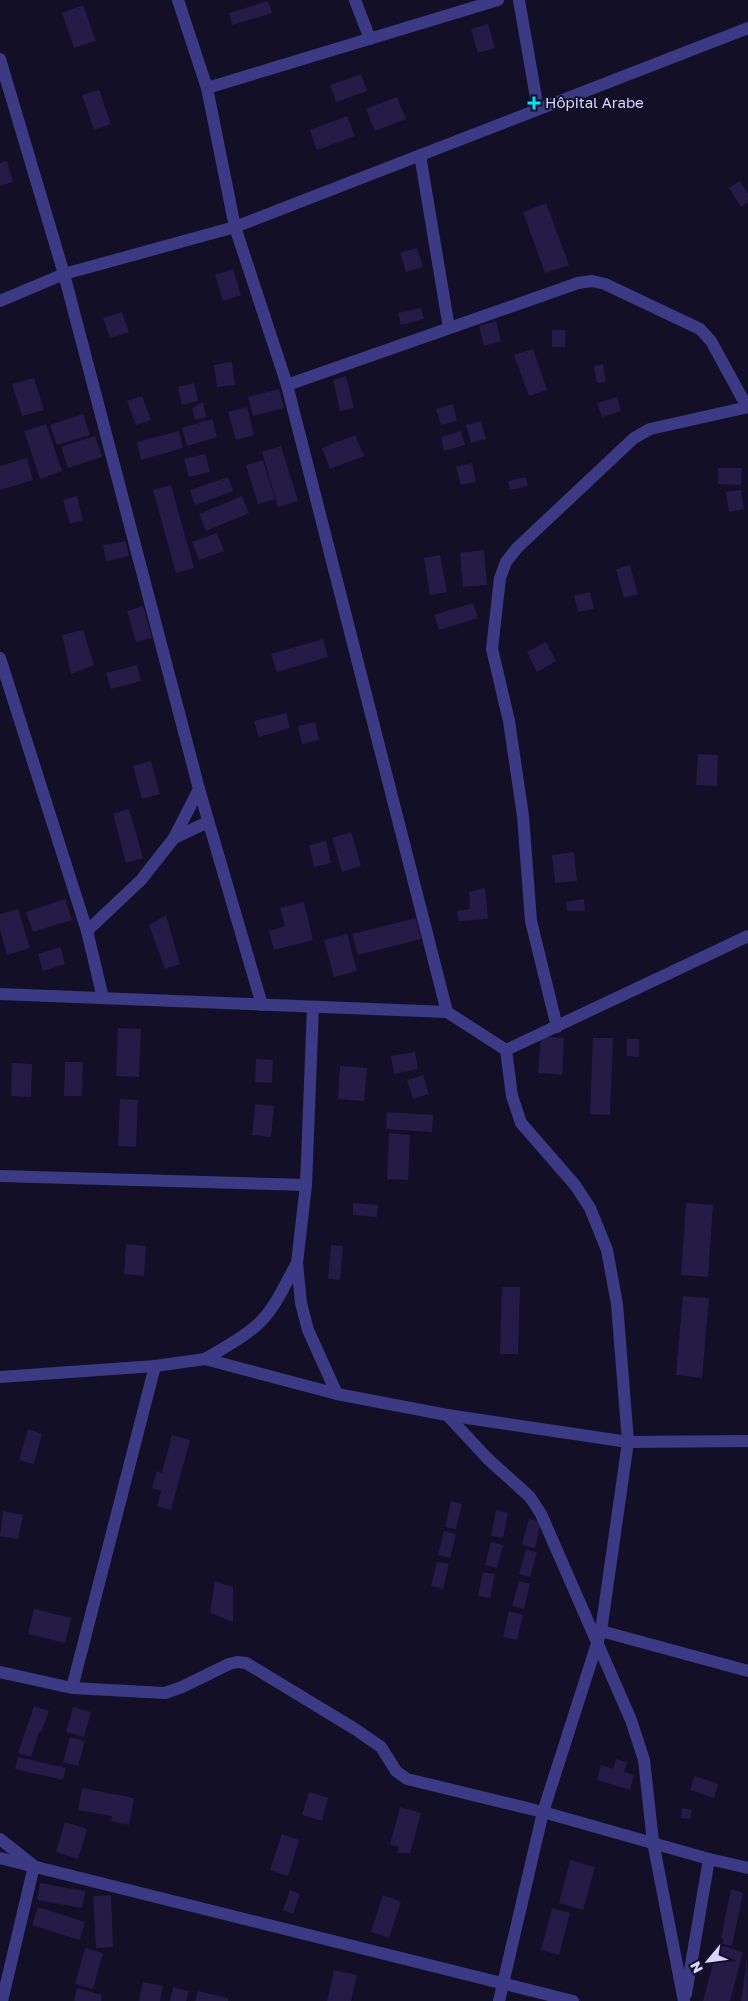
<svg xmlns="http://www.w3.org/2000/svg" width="748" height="2001" font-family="'Golos Text',sans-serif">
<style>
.building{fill:#241b47}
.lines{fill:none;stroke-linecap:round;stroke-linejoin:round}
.minor{stroke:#3d3a85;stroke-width:12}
.poi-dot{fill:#00e5ff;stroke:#130f26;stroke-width:2}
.labels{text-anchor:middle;stroke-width:4;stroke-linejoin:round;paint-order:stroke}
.poi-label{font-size:15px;fill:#d9d4ff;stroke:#130f26;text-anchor:start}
</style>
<rect width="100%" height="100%" fill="#130f26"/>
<g class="building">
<path d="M268 1 272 13 232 25 229 13Z"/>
<path d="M83 5 96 41 74 48 62 13Z"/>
<path d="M488 24 495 48 478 53 471 29Z"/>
<path d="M361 74 367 91 336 102 330 85Z"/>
<path d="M99 90 111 124 94 130 82 95Z"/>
<path d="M397 97 406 119 375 131 366 109Z"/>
<path d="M347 116 355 136 317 150 310 130Z"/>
<path d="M7 161 13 182 0 186V163Z"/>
<path d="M740 181 748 194V202L741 207 729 188Z"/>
<path d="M546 203 569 265 545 273 523 212Z"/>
<path d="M417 248 423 267 406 272 400 253Z"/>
<path d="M233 269 241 295 223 301 215 275Z"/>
<path d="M421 308 424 319 401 325 398 313Z"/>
<path d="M122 312 129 332 110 338 103 318Z"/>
<path d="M496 321 501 341 484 346 479 326Z"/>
<rect x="552" y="330" width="13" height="17"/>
<path d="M533 349 547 390 529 396 514 355Z"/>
<path d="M232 362 235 385 217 387 214 365Z"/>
<path d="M603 364 606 382 597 383 594 366Z"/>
<path d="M346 376 354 408 340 411 333 380Z"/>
<path d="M34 378 44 410 22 416 12 384Z"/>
<path d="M194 383 198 401 182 405 178 387Z"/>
<path d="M279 389 284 408 253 416 248 397Z"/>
<path d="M142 396 151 420 136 425 127 401Z"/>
<path d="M617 397 621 411 602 417 597 403Z"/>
<path d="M203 402 206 417 195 420 192 408Z"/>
<path d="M453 404 457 421 441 425 436 409Z"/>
<path d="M247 407 254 435 236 440 228 412Z"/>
<path d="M83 414 90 435 57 445 50 425Z"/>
<path d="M212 419 217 437 187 446 182 428Z"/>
<path d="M481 421 486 439 471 443 466 425Z"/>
<path d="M46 424 62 471 40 479 24 431Z"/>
<path d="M179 431 183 448 141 460 137 442Z"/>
<path d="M461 431 465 445 444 451 441 437Z"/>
<path d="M355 435 364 456 330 469 322 448Z"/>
<path d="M95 436 102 457 68 468 61 447Z"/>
<path d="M281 446 298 501 278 507 262 452Z"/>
<path d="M205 454 210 472 189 477 184 459Z"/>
<path d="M27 458 33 480 0 490V466Z"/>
<path d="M263 460 275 499 258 504 246 465Z"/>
<path d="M472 463 476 482 461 485 456 467Z"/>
<path d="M718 468H742L741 485 718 484Z"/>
<path d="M228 477 233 491 195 505 190 490Z"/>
<path d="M526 477 528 486 510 490 508 481Z"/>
<path d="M171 485 194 568 176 573 153 490Z"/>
<path d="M741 490 744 509 729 512 726 492Z"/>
<path d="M77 496 83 520 70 524 63 500Z"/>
<path d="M242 496 249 513 206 531 199 514Z"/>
<path d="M217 533 224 551 199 560 192 542Z"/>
<path d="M126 541 129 556 106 561 103 545Z"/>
<path d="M484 550 487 585 463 587 460 553Z"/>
<path d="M440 555 447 592 430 595 424 558Z"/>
<path d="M630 565 638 594 624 598 616 569Z"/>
<path d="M590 592 594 609 578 612 574 596Z"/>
<path d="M473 603 478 618 439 630 434 615Z"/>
<path d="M143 606 152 638 136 642 127 611Z"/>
<path d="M83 630 94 665 71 674 62 635Z"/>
<path d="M323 639 328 657 277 672 271 654Z"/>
<path d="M546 642 556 661 537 672 527 652Z"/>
<path d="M137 665 141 681 111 689 106 673Z"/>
<path d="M286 713 290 728 259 737 254 721Z"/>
<path d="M315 722 319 740 302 744 298 726Z"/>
<path d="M698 754 718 755 717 786 696 785Z"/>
<path d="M151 761 160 794 142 799 133 766Z"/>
<path d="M129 809 143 858 126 863 113 814Z"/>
<path d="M351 832 361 866 342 872 332 838Z"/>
<path d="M326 841 331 863 314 867 309 845Z"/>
<path d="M574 852 577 881 555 883 552 855Z"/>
<path d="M485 888 488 919 459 921 457 911 470 909 469 892Z"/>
<path d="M65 899 72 920 33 932 26 912Z"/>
<path d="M584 899 585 911H567L566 902Z"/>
<path d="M304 902 313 940 274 950 269 931 285 926 280 908Z"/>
<path d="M18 909 30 948 7 955 0 930V914Z"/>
<path d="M166 915 180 964 165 969 149 925Z"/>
<path d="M416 918 421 939 358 955 352 934Z"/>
<path d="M347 934 357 971 334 977 324 940Z"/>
<path d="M60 947 65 964 43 971 38 954Z"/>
<path d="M118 1028 141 1029 139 1077 116 1076Z"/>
<path d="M541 1036 564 1038 562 1075 538 1073Z"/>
<path d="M593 1038H613L610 1115 590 1114Z"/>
<path d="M627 1039H639V1057L627 1056Z"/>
<path d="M415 1052 418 1069 394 1074 391 1056Z"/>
<path d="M256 1059 273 1060 272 1083 255 1082Z"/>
<path d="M65 1062H83L82 1096H64Z"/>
<path d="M12 1063 32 1064 31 1097 11 1096Z"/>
<path d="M340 1066 367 1068 364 1101 338 1099Z"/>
<path d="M423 1075 429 1094 413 1099 407 1080Z"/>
<path d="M120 1099 138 1100 136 1147 118 1146Z"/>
<path d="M255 1104 274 1106 271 1137 252 1135Z"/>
<path d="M387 1112 433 1115 432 1132 386 1129Z"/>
<path d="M389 1133 410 1135 408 1180 387 1179Z"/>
<path d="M353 1203 378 1205 377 1217 353 1215Z"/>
<path d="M686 1203 713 1205 708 1277 681 1275Z"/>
<path d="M126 1244 146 1246 144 1276 124 1274Z"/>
<path d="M331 1245 343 1246 340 1280 328 1279Z"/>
<path d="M502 1287H520L518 1354H500Z"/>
<path d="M683 1296 709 1298 702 1378 676 1375Z"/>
<path d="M28 1429 42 1434 34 1464 19 1460Z"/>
<path d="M172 1435 190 1440 171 1510 157 1506 161 1491 152 1488 157 1471 162 1473Z"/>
<path d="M451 1501 462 1504 456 1529 445 1527Z"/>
<path d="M496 1510 508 1513 503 1538 491 1536Z"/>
<path d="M3 1511 23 1515 18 1539 0 1536Z"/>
<path d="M529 1519 541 1522 535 1548 522 1545Z"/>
<path d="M444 1531 456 1534 450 1558 438 1555Z"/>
<path d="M491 1542 503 1545 497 1568 485 1565Z"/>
<path d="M526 1549 537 1553 530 1577 519 1574Z"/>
<path d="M437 1562 449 1564 443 1589 431 1586Z"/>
<path d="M483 1572 495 1574 490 1598 478 1596Z"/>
<path d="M215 1581 233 1587V1622L210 1613Z"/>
<path d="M519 1581 530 1584 524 1609 512 1606Z"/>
<path d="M34 1609 71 1618 65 1643 28 1634Z"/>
<path d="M509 1611 523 1615 517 1640 503 1637Z"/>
<path d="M34 1706 49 1711 41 1732H39L31 1757 18 1753Z"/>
<path d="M73 1707 91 1712 84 1737 66 1732Z"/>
<path d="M70 1737 85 1741 78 1766 63 1762Z"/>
<path d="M18 1757 66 1768 63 1780 15 1769Z"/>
<path d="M616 1759 627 1762 624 1772 634 1775 630 1790 597 1780 601 1765 613 1769Z"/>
<path d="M695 1776 718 1784 714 1798 690 1790Z"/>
<path d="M82 1788 134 1798 129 1825 111 1821 112 1816 78 1810Z"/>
<path d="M309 1792 328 1798 322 1821 302 1815Z"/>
<path d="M400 1807 421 1813 410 1853H397L399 1847 390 1844Z"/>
<path d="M682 1808 692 1810 690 1819 681 1818Z"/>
<path d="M65 1822 87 1829 78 1859 56 1852Z"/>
<path d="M282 1834 299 1840 288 1876 270 1870Z"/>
<path d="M570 1860 595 1867 583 1910 559 1903Z"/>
<path d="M40 1883 85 1891 82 1908 37 1900Z"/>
<path d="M731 1889 743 1893 732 1946 720 1943Z"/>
<path d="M290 1890 300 1894 293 1914 283 1910Z"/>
<path d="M111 1895 113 1947 96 1948 93 1896Z"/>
<path d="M383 1895 401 1902 389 1938 371 1932Z"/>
<path d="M38 1907 85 1922 80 1940 32 1925Z"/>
<path d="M552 1908 570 1913 559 1955 541 1950Z"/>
<path d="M718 1945 743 1952 730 2001H703Z"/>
<path d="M85 1948 103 1953 93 1989 75 1984Z"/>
<path d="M747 1957 748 2001H741Z"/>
<path d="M334 1970 357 1975 351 2001H327Z"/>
<path d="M143 1982 163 1986 160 2001H139Z"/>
<path d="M173 1987 189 1991 186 2001H170Z"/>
<path d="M77 1988 102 1995 101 2001H74Z"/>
<path d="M198 1991 228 1998V2001H195Z"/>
</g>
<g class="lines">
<g class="minor">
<path d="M178 0 207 88 235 227 287 385 447 1012"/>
<path d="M355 0 370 39"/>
<path d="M519 0 538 109"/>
<path d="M0 59 64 274 199 789 262 1005"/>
<path d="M207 88 498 0"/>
<path d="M420 155 449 328"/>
<path d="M0 301 64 274 235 227 748 28"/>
<path d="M287 385 578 283 592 281 605 284 700 329 711 341 747 407"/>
<path d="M0 658 87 931 103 998"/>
<path d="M174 838 208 822"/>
<path d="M87 931 141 880 174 838 199 789"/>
<path d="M0 994 447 1012 506 1050 512 1096 521 1123 575 1185 590 1208 607 1250 617 1304 628 1442 601 1631 543 1812 499 2001"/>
<path d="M313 1007 306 1185 297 1263 301 1303 308 1330 337 1394"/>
<path d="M557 1027 531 921 523 816 509 721 492 649 500 578 506 562 517 548 634 438 650 429 748 407"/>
<path d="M506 1050 748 936"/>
<path d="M0 1176 306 1185"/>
<path d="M205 1359C223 1348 242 1339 257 1325 275 1309 285 1284 297 1263"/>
<path d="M0 1377 155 1366 205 1359 337 1394 447 1415 628 1442 748 1441"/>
<path d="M447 1415 488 1459 530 1497 541 1514 631 1720 644 1760 653 1842 684 2001"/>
<path d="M601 1631 748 1671"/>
<path d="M0 1672 72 1688 165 1693 182 1687 229 1664 237 1662 246 1663 355 1729 381 1747 396 1771 407 1779 543 1812 709 1859 748 1868"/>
<path d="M72 1688 155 1366"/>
<path d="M0 1839 34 1866 2 2001"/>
<path d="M0 1858 573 2001"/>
<path d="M686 1994 709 1859"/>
</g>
</g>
<path class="poi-dot" d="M531.5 95.5h5v5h5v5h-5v5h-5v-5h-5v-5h5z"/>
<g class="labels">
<g class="poi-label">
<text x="545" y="108">Hôpital Arabe</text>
</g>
</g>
<g transform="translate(708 1961) rotate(241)" stroke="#130f26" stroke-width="4" paint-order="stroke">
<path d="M0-4L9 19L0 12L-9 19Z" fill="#d9d4ff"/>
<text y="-8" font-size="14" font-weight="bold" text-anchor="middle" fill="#d9d4ff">N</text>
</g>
</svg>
